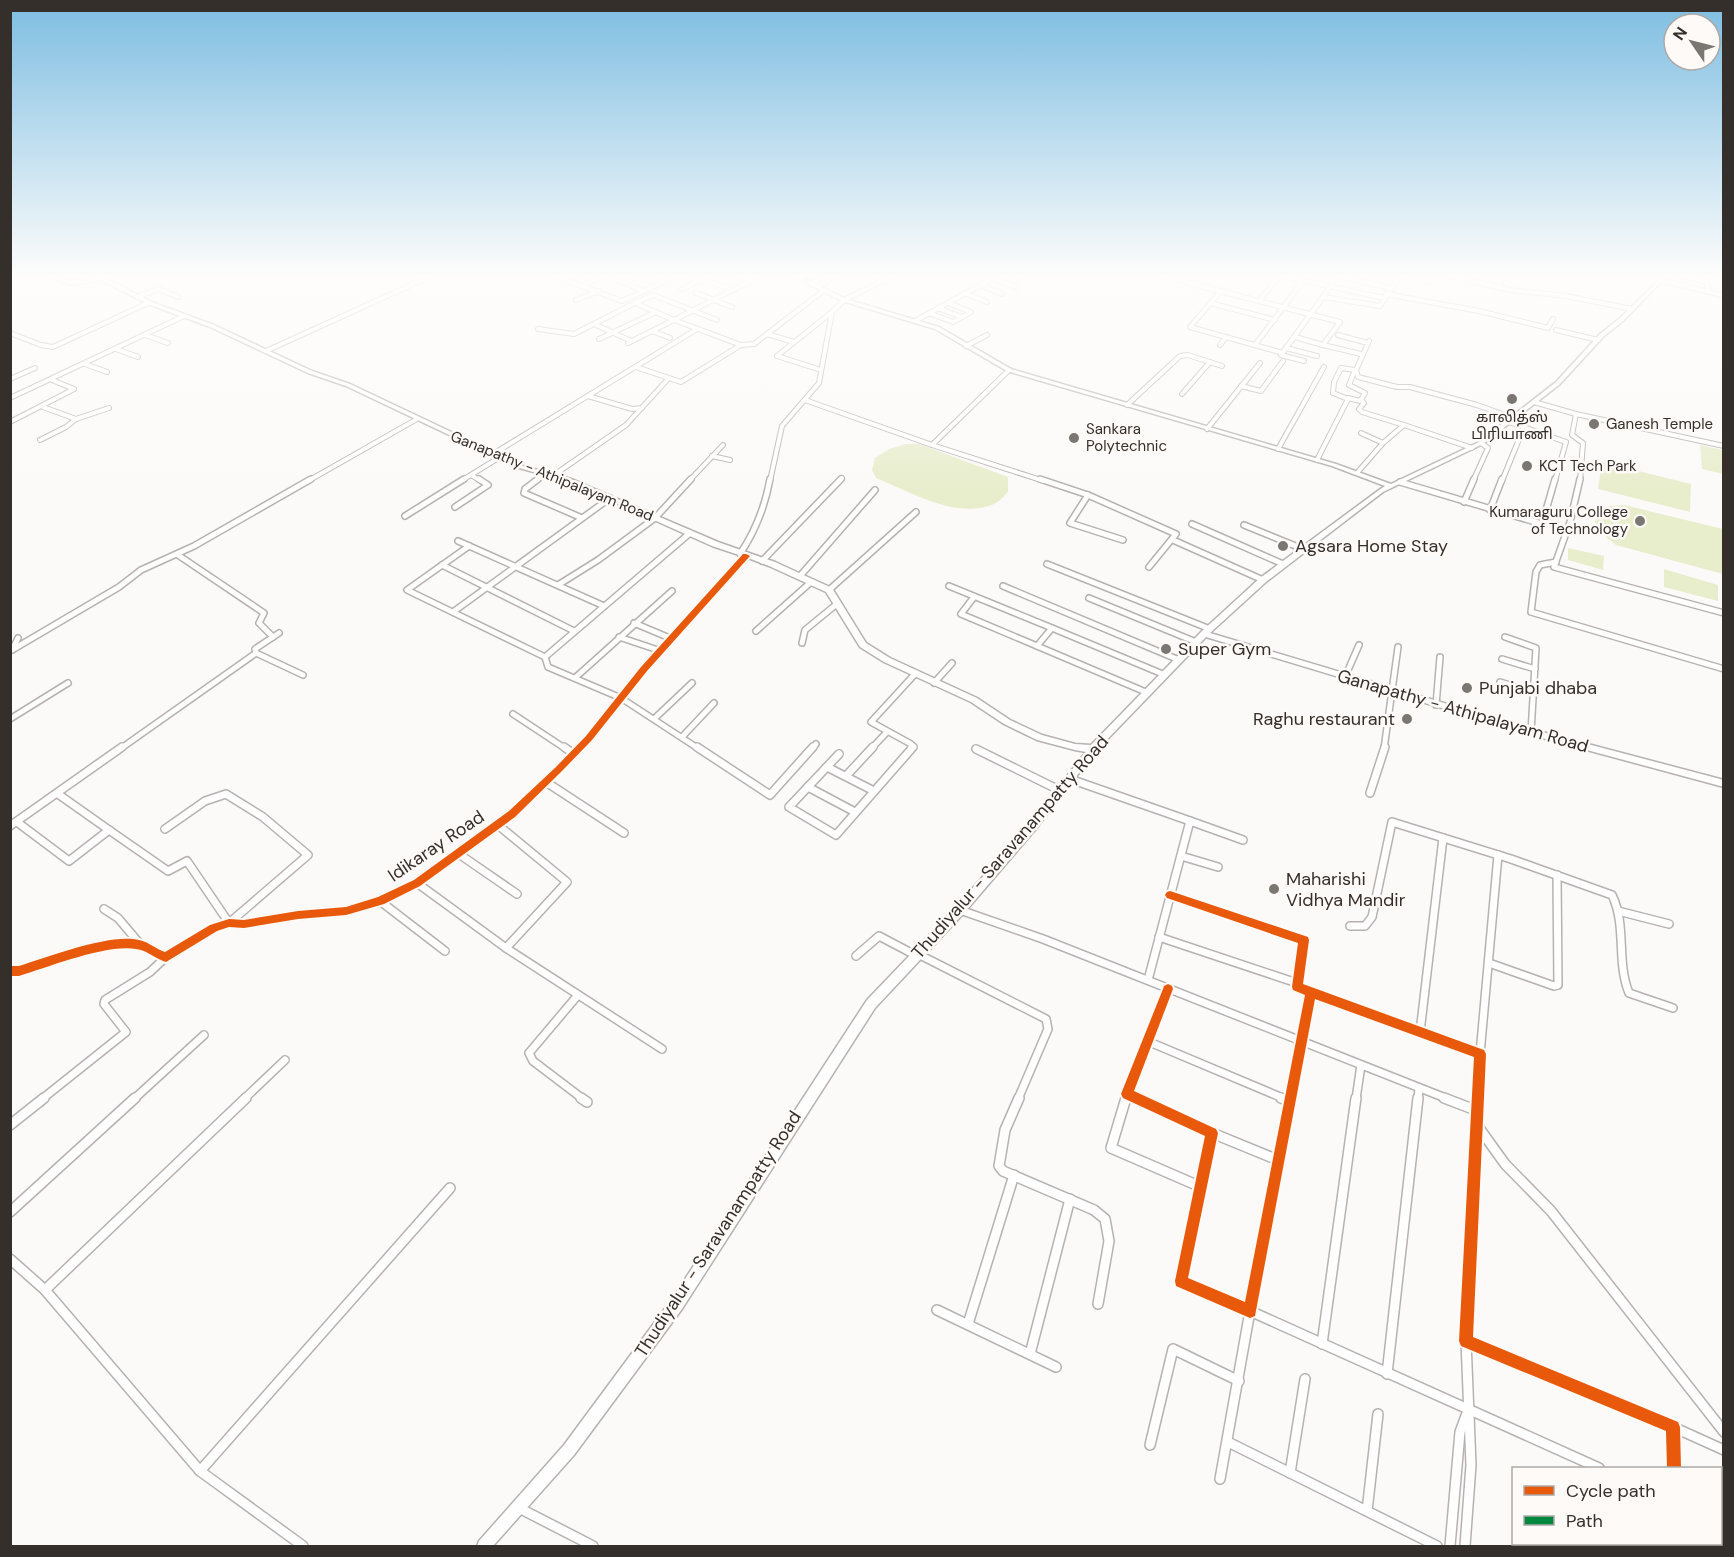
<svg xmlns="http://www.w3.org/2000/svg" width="1734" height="1557" font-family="'DM Sans','Noto Sans Tamil',sans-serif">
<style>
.green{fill:#e8edcc}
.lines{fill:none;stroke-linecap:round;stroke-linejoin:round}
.street-far3-casing{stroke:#b6b2b0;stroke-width:6}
.street-far2-casing{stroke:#b6b2b0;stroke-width:8}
.street-far1-casing{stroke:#b6b2b0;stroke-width:10}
.street-casing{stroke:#b6b2b0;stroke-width:12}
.secondary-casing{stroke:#b6b2b0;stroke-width:3}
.street-far3{stroke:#fffefe;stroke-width:4}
.street-far2{stroke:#fffefe;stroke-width:5}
.street-far1{stroke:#fffefe;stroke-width:7}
.street{stroke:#fffefe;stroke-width:9}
.secondary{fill:#fffefe;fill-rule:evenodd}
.quiet{stroke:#00873e;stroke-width:5;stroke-dasharray:10 5;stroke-linecap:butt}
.cycleway-casing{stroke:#fdfaf8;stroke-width:4}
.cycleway{fill:#e8590c;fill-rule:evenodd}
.poi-dot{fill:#7a7672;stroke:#fdfaf8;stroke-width:2}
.labels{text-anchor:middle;stroke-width:5;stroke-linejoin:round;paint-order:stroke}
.far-poi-label{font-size:15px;fill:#342f2a;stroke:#fdfaf8;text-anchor:start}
.far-street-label{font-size:15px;fill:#342f2a;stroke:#fdfaf8}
.poi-label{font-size:18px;fill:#342f2a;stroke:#fdfaf8;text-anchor:start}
.street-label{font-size:18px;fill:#342f2a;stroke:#fdfaf8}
</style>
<rect width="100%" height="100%" fill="#fcfaf9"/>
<g class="green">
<path d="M906 444H919L1008 477V492C1004 496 999 502 994 504 956 520 911 492 876 478L872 470 875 458 889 449Z"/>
<path d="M1700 445 1723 450V474L1702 469Z"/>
<path d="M1602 462 1691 484 1690 512 1598 489Z"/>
<path d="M1624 505 1723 529V574L1616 545 1601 533 1595 522 1598 512 1608 506Z"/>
<path d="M1568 548 1604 556 1603 570 1568 560Z"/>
<path d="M1664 569 1718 585V601L1664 587Z"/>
</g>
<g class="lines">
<defs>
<g id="street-far3">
<path d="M555 276 622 301 677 276"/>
<path d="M607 276 644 291"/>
<path d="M685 276 698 281 710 276"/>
<path d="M736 276 750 280"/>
<path d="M760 276 674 320 741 345 754 344 767 334"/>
<path d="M1020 276 1029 279"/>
<path d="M1163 276 1184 281"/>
<path d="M1188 276 1184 281 1189 283 1340 322 1323 345 1295 337"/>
<path d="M1282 276 1384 298"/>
<path d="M1337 276 1323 297 1380 306 1400 276"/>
<path d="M1338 276 1390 288"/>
<path d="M1450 276 1510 290 1566 296 1632 309"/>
<path d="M1683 276 1706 282 1710 292 1724 296"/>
<path d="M993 278 1016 287"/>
<path d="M86 280 92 276"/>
<path d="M805 280 813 276"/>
<path d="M1659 280 1710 292"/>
<path d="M1430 282 1435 276"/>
<path d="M623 283 639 276"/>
<path d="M714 283 733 290"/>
<path d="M811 284 825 276"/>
<path d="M583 285 603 276"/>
<path d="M980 285 1002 294"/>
<path d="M817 287 838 276"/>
<path d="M1498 287 1504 276"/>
<path d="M682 289 698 281"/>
<path d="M1221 291 1190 327 1283 353"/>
<path d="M696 293 732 307"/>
<path d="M965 293 987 302"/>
<path d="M1386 294 1479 311 1548 328 1553 319"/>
<path d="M137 297 159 289 178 297"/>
<path d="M576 300 599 291"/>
<path d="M1259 301 1279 276"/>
<path d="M635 303 653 295 717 320"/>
<path d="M1210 303 1275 320"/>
<path d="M938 308 962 317"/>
<path d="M929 313 953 322 971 312 948 303"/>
<path d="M915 321 997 276"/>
<path d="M594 324 631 341"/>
<path d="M538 329 574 334 635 303 674 320 628 343"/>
<path d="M1556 330 1598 340"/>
<path d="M652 331 670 338"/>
<path d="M10 333 41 345 53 347 148 303"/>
<path d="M145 335 168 343"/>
<path d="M1338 335 1368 343"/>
<path d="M599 339 656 312"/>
<path d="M1369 341 1356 370 1358 377 1397 387H1410L1477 405 1513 418"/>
<path d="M794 342 767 334 823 291"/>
<path d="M1220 345 1226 337"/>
<path d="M1255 345 1303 281"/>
<path d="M1323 345 1361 354"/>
<path d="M966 346 987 335"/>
<path d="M1286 348 1317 356"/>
<path d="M116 349 138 357"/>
<path d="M266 351 431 276"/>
<path d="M1304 361 1281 355 1323 297"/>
<path d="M85 364 107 372"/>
<path d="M636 367 681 382 741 345"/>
<path d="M821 370 777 356 832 312"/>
<path d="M1009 370 932 445 1044 481"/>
<path d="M10 379 35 368"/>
<path d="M1241 386 1261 391 1283 361"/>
<path d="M1182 394 1210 362"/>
<path d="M588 396 632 409 642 408"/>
<path d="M10 398 184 316"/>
<path d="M805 400 932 445"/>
<path d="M1361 400 1364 403 1359 409 1362 412 1404 425"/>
<path d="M1534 402 1576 414 1724 446"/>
<path d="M1127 405 1180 356 1188 355 1222 366"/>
<path d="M1576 414 1572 435 1583 443 1580 481"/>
<path d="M76 419 109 408"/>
<path d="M10 422 74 389 52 380"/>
<path d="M1509 422 1566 442 1555 481"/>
<path d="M1207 429 1260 363"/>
<path d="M1361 433 1383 443"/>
<path d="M40 440 66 427 76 419 43 407"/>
<path d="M1278 449 1324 367"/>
<path d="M493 454 697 329"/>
<path d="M712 456 730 460"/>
<path d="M1317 460 1348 399 1333 393 1334 382 1341 368 1355 370 1349 385 1365 393 1360 401 1348 398"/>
<path d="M1357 473 1383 443 1404 425 1472 448"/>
<path d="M471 475 481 481"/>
<path d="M554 475 626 425 668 379"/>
<path d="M308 481 417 419"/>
<path d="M461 481 500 457"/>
<path d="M536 481 545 474"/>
<path d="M689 481 723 445"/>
<path d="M770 481 782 426 819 383 832 312 844 300 892 276"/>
<path d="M839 481 842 478"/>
<path d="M1473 481 1488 448 1481 443"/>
<path d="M1502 481 1524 427"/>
</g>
<g id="street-far2">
<path d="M538 479 525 489 524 493 582 518"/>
<path d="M1040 479 1088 495 1176 534 1149 567"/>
<path d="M1580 479 1570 522 1554 567 1724 613"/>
<path d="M1400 482 1542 524 1555 479"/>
<path d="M1088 495 1070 523 1123 540"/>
<path d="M1464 502 1474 479"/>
<path d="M455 507 488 485 479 479"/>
<path d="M1490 510 1502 479"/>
<path d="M405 516 464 479"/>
<path d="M1192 524 1283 564"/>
<path d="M1244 525 1303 549"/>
<path d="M1173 540 1263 580"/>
<path d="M458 541 604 606"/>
<path d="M469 546 407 590 545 657"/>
<path d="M740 554C756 530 765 507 770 479"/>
<path d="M178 555 264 613 259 623 273 637"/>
<path d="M762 561 841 479"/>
<path d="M1556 562 1540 565 1536 572 1531 612 1724 669"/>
<path d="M1047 564 1210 629"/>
<path d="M442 565 574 631"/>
<path d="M800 576 875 490"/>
<path d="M558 585 598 560 655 518 691 479"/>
<path d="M949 586 1052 628"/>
<path d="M1003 586 1179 660"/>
<path d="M829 590 916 512"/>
<path d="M974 597 961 614 1037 646"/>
<path d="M1089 598 1196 642"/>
<path d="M453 612 610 498"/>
<path d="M634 623 672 639"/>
<path d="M756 631 811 582"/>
<path d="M619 637 661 651"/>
<path d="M1505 637 1536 648 1531 732"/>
<path d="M18 638 12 650 119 587 141 570 194 546 311 479"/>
<path d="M802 643 805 630 838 603"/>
<path d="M256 653 303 675"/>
<path d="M545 657 548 667 621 698 699 749"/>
<path d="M545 657 690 533"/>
<path d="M1502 659 1535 669"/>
<path d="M576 677 672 591"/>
<path d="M1345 677 1359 645"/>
<path d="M1500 682 1533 692"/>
<path d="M934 683 952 663"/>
<path d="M1148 693 1037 646 1052 628 1165 675"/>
<path d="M1436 705 1440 657"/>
<path d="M513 714 566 749"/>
<path d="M10 719 68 683"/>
<path d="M654 719 692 683"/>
<path d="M682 737 714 703"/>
<path d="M120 749 256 653 255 649 279 633"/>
<path d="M812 749 816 744"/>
<path d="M871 749 887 732"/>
<path d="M911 749V744L871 722 915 674"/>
<path d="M1384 749 1398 647"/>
</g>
<g id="street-far1">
<path d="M564 747 574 754"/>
<path d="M697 747 770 795 813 747"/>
<path d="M976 749 1061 791"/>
<path d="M839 754 789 807 836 835 913 747"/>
<path d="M827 767 874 791"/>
<path d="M846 776 873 747"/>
<path d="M1070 779 1190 821"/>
<path d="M546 782 624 833"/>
<path d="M808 787 855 812"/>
<path d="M1370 793 1385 747"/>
<path d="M17 822 69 861 109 830 58 794"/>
<path d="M498 825 567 882 506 948"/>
<path d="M10 826 122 747"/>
<path d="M109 830 168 871 187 861 229 923 308 855 263 817 226 794 205 801 165 829"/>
<path d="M459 854 517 894"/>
<path d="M1181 856 1218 867"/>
<path d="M417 883 506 948 662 1049"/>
<path d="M1170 895 1304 940 1297 987 1480 1054 1478 1099"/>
<path d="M380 901 445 951"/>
<path d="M104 909 118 918 140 944"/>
<path d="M960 910 1043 939 1448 1099"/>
<path d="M1618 911 1669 924"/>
<path d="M1350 926H1365L1372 917 1392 822 1511 859 1612 895C1627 926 1616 961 1629 993L1673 1008"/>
<path d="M1159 937 1297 983"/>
<path d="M918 954 1046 1019 1048 1029 1018 1099"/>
<path d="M856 956 879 936 917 956"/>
<path d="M1489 963 1554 986 1558 985 1557 875"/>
<path d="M1148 980 1190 821 1243 840"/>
<path d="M578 995 529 1053 533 1061 583 1099"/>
<path d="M1420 1032 1443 838"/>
<path d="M1147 1041 1285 1099"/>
<path d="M1480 1054 1498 855"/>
<path d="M42 1099 126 1032 104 1004 105 1000 150 972 166 957"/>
<path d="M134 1099 204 1035"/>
<path d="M244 1099 285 1060"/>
<path d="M1125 1099 1127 1094"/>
<path d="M1138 1099 1127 1094 1168 989"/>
<path d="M1290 1099 1311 992"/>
<path d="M1356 1099 1361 1065"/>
<path d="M1418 1099 1419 1088"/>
</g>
<g id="street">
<path d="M581 1098 587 1102"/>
<path d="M1019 1098 1005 1130 999 1166 1003 1171 1094 1210 1105 1219 1109 1241 1098 1304"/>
<path d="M1126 1098 1111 1148 1201 1187"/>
<path d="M1135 1098 1212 1133 1181 1281 1250 1311 1291 1098"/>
<path d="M1281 1098 1289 1101"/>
<path d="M1444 1098 1478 1111"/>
<path d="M1478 1098 1466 1341 1673 1427 1674 1468"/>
<path d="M10 1125 44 1098"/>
<path d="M1477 1125 1505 1164 1551 1211 1724 1432"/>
<path d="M1212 1133 1278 1160"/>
<path d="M10 1212 135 1098"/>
<path d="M10 1259 45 1290 200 1471 303 1546"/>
<path d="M45 1290 246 1098"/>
<path d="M937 1310 1056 1367"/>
<path d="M968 1324 1014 1175"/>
<path d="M1322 1344 1356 1098"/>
<path d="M1030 1354 1070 1199"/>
<path d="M1387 1374 1418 1098"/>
<path d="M1673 1427 1724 1450"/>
<path d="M1228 1442 1437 1546"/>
<path d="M1150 1445 1173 1349 1239 1381"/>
<path d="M200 1471 450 1188"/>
<path d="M1290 1473 1305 1379"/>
<path d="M1220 1479 1250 1311 1599 1468"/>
<path d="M519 1508 593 1546"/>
<path d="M1367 1511 1378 1414"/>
<path d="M1450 1546 1460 1432 1467 1413"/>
<path d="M1465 1546 1471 1465 1466 1341"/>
</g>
<path id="secondary" d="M45 276H52L72 281 103 277 152 302 214 325 312 371 350 384 523 466 571 479 718 542 775 562 832 588 866 643 890 658 977 698 1010 720 1042 735 1075 744 1091 745 1201 632 1260 578 1379 490 1385 486 1332 466 1007 371 935 329 842 301 793 276H798L846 299 939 327 1011 369 1336 464 1391 484 1479 442 1556 382 1600 334 1619 319 1663 276H1667L1623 321 1604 336 1560 384 1483 444 1383 492 1266 582 1210 633 1531 729 1724 780V787L1531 735 1206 637 1096 751 1035 830 964 913 875 1008 682 1309 574 1455 493 1546H477L479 1541 564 1445 672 1299 867 1000 956 907 1029 824 1086 752 1075 750 1037 740 1004 724 971 702 884 662 860 647 826 592 769 566 748 558 647 671 592 740 562 771 515 817 420 886 384 904 346 915 298 919 244 928 229 927 217 931 166 962C155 959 147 950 136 949 106 944 49 967 19 976H10V966H19C48 957 110 933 139 940 149 942 156 949 165 952L210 925 229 919 244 920 298 911 346 907 378 897 414 880 509 811 556 767 586 736 641 667 742 556 712 546 567 481 519 468 346 386 308 373 210 327 148 304 100 280 72 285Z"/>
</defs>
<use href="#street-far3" class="street-far3-casing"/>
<use href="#street-far2" class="street-far2-casing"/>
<use href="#street-far1" class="street-far1-casing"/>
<use href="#street" class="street-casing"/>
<use href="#secondary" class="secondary-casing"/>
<use href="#street-far3" class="street-far3"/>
<use href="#street-far2" class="street-far2"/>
<use href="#street-far1" class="street-far1"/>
<use href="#street" class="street"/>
<use href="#secondary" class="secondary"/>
<path class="quiet" d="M805 280 813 276"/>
<defs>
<g id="cycleway">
<path d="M743 554H746L750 556 647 671 592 740 562 771 515 817 420 886 384 904 346 915 298 919 244 928 229 927 217 931 166 962C155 959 147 950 136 949 106 944 49 967 19 976H10V966H19C48 957 110 933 139 940 149 942 156 949 165 952L210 925 229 919 244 920 298 911 346 907 378 897 414 880 509 811 556 767 586 736 641 667Z"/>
<path d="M1170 891 1308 937 1309 940 1303 984 1484 1050 1486 1054 1473 1337 1678 1422 1680 1427 1681 1468H1667L1666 1431 1461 1346 1459 1341 1474 1057 1315 999 1255 1316 1250 1318 1176 1286 1175 1281 1205 1136 1123 1098 1121 1094 1163 989 1164 986 1168 984 1172 986 1173 989 1134 1091 1216 1129 1218 1133 1188 1278 1245 1302 1305 995 1293 990 1292 987 1298 943 1167 898 1165 895 1167 892Z"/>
</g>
</defs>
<use href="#cycleway" class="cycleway-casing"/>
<use href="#cycleway" class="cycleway"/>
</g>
<linearGradient id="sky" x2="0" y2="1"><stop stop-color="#7dbde1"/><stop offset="0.56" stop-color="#fefdfc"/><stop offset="1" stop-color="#fefdfc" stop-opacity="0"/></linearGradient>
<rect width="1734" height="494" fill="url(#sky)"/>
<g class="poi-dot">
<circle cx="1512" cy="399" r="6"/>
<circle cx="1594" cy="424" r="6"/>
<circle cx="1074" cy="438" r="6"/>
<circle cx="1527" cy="466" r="6"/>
<circle cx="1640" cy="521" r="6"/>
<circle cx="1283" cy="546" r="6"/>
<circle cx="1166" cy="649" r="6"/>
<circle cx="1467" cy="688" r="6"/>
<circle cx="1407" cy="719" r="6"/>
<circle cx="1274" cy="889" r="6"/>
</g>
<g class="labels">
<g class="far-poi-label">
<text x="1512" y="422" text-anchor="middle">காலித்ஸ்<tspan x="1512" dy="17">பிரியாணி</tspan></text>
<text x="1606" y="429">Ganesh Temple</text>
<text x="1086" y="434">Sankara<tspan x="1086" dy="17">Polytechnic</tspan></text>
<text x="1539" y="471">KCT Tech Park</text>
<text x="1628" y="517" text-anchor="end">Kumaraguru College<tspan x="1628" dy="17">of Technology</tspan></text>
</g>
<g class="far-street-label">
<text transform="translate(552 476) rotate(22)" y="5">Ganapathy - Athipalayam Road</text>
</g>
<g class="poi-label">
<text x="1295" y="552">Agsara Home Stay</text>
<text x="1178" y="655">Super Gym</text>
<text x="1479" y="694">Punjabi dhaba</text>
<text x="1395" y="725" text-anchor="end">Raghu restaurant</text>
<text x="1286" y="885">Maharishi<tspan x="1286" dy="21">Vidhya Mandir</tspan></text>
</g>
<g class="street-label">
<text transform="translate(1463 711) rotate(16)" y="6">Ganapathy - Athipalayam Road</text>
<text transform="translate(436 846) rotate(-34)" y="6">Idikaray Road</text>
<text transform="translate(1010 847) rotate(-49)" y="6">Thudiyalur - Saravanampatty Road</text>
<text transform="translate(718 1234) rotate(-57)" y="6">Thudiyalur - Saravanampatty Road</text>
</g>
</g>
<rect width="1734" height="1557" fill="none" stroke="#342f2a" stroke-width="24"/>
<rect x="1512" y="1467" width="210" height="78" fill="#fdfaf8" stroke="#ada9a6" stroke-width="1.5"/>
<rect x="1524" y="1486" width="30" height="9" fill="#e8590c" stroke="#ada9a6" stroke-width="1.5"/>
<text x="1566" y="1497" font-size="18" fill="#342f2a">Cycle path</text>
<rect x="1524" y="1516" width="30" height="9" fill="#00873e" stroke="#ada9a6" stroke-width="1.5"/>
<text x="1566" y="1527" font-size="18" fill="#342f2a">Path</text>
<g transform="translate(1692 42) rotate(305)"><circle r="28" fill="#fdfaf8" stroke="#ada9a6" stroke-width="1.5"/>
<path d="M0-4.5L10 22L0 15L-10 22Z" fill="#7a7672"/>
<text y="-9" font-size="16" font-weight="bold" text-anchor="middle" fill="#342f2a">N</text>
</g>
</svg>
